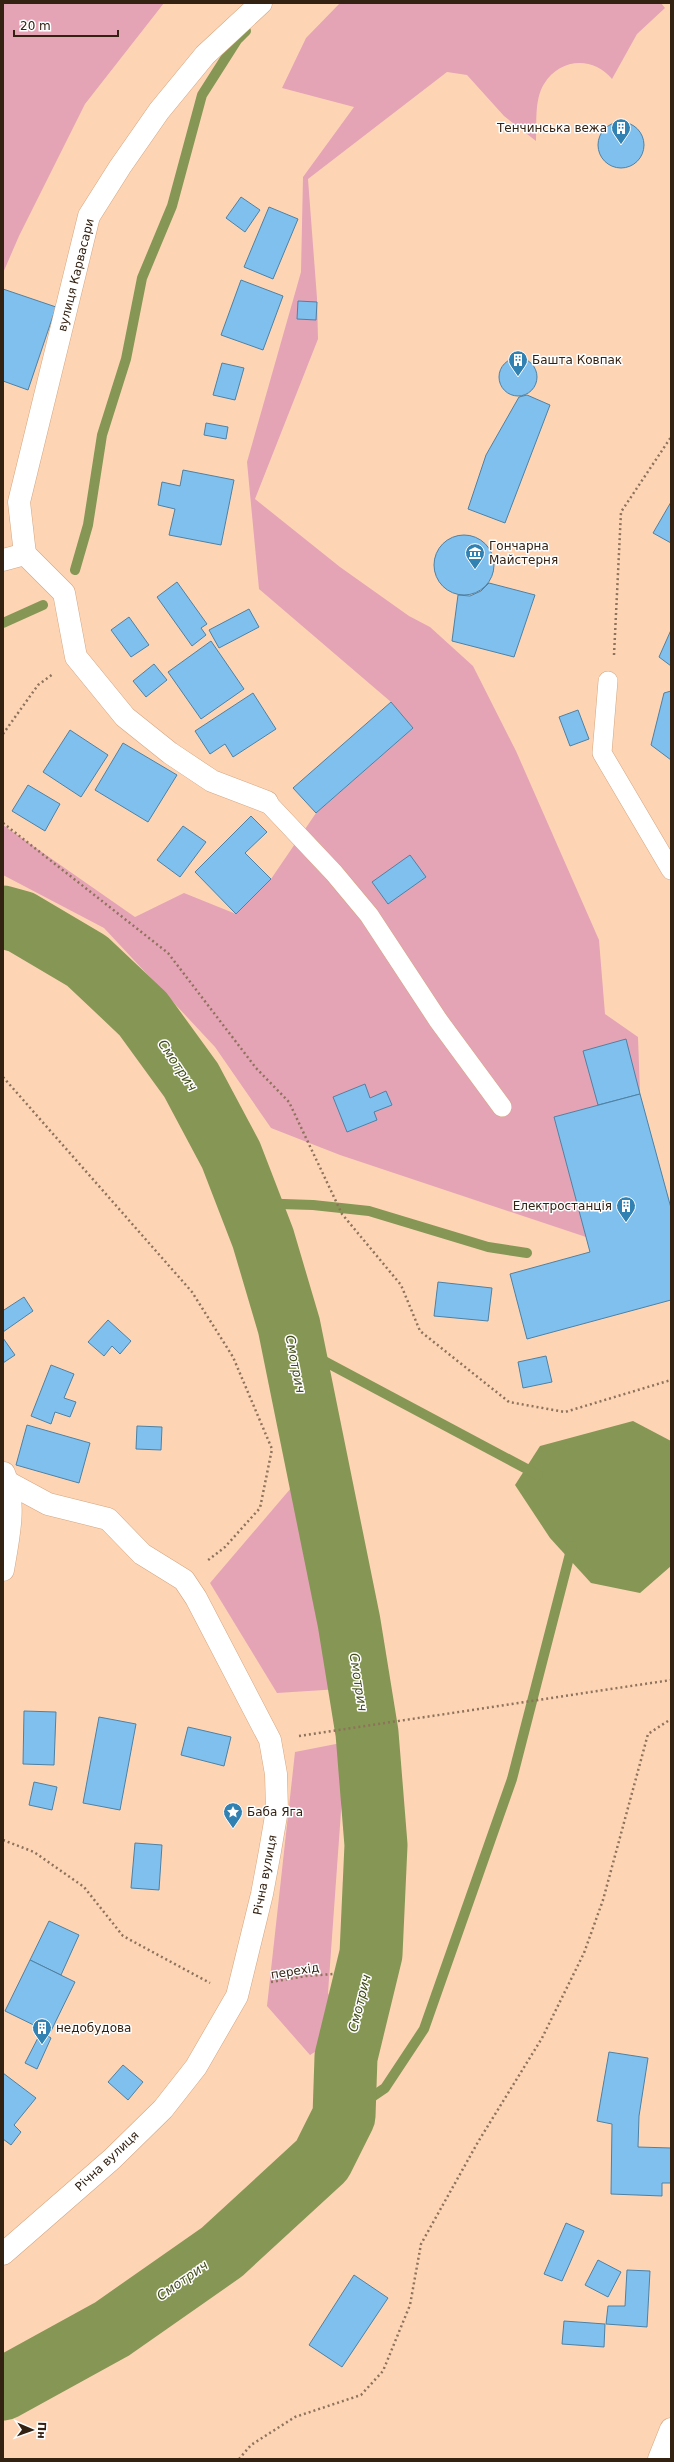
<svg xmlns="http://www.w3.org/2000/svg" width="674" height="2462" font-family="'DejaVu Sans',sans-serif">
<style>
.green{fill:#e4a4b6}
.water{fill:#869654}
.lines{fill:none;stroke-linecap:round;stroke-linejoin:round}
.stream{stroke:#869654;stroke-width:10}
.river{stroke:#869654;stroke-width:63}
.building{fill:#80c0ee;stroke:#4e81a4}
.lane-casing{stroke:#d5a57f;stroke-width:20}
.street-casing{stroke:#d5a57f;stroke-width:23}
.secondary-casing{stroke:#d5a57f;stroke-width:23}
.path{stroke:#8e725b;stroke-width:2.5;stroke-dasharray:2 3;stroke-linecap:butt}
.lane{stroke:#fff;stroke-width:19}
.street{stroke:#fff;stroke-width:22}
.secondary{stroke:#fff;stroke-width:22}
.labels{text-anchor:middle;stroke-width:3;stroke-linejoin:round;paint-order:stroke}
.poi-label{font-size:12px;fill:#332111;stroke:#fff;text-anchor:start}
.street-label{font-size:12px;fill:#332111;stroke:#fff}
.water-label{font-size:13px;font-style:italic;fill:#424d1b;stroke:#fff}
</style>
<rect width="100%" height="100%" fill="#fdd5b5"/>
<g class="green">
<path d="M3 3H164L85 104 19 236 3 273Z"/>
<path d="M340 3H661L665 8 637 34 612 79C593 56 560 58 544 84 534 100 537 124 536 141L504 116 467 75 447 72 308 179 317 298 318 339 255 499 340 567 409 616 430 627 473 666 516 751 599 940 605 1014 638 1037 640 1094 554 1117 586 1237 340 1155 271 1128 215 1047 104 928 3 875V825L135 917 184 893 236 914 271 879 316 813 413 728 391 702 259 589 247 462 301 272 303 177 354 107 282 88 306 38Z"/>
<path d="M297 1481 340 1689 277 1693 210 1583Z"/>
<path d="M346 1742 328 1993 347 2032 310 2055 267 2006 295 1752Z"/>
</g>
<path class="water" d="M633 1421 671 1441V1566L640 1593 591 1583 550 1538 515 1485 540 1446Z"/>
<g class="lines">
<g class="stream">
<path d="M75 570 88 525 102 435 126 359 142 278 172 206 202 95 237 40 246 31"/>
<path d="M3 623 43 605"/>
<path d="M250 1203 313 1205 369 1211 488 1247 527 1253"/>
<path d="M292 1344 538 1475"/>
<path d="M344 2116 385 2088 424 2029 512 1779 572 1546"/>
</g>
<path class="river" d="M3 917 21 922 87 961 143 1014 191 1080 231 1155 263 1238 289 1326 349 1622 367 1733 376 1845 371 1954 346 2057 344 2116 322 2160 222 2252 112 2329 3 2389"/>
</g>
<g class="building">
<circle cx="621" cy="145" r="23"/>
<path d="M241 197 260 210 245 232 226 218Z"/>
<path d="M269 207 298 219 273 279 244 267Z"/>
<path d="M241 280 283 296 263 350 221 335Z"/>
<path d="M3 289 56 307 28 390 3 381Z"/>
<path d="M298 301 317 302 316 320 297 319Z"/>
<circle cx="518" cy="377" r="19"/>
<path d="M222 363 244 368 235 400 213 395Z"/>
<path d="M527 395 550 405 505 523 468 509 486 455 519 397Z"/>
<path d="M206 423 228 427 226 439 204 435Z"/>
<path d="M183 470 234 480 221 545 169 535 175 509 158 505 162 482 180 486Z"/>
<path d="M671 502V543L653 533Z"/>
<circle cx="464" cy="565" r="30"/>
<path d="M177 582 207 624 201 628 206 635 192 646 157 597Z"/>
<path d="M489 583 535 595 514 657 452 641 458 595 470 596 481 591Z"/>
<path d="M249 609 259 627 219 648 209 630Z"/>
<path d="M129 617 149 645 131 657 111 630Z"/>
<path d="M671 630V666L659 657Z"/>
<path d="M211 641 244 689 201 719 168 672Z"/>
<path d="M154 664 167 680 146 697 133 681Z"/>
<path d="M671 691V760L651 745 664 693Z"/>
<path d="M253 693 276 729 233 757 225 744 210 754 195 731Z"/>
<path d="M391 702 413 728 316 813 293 788Z"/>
<path d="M578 710 589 739 570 746 559 717Z"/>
<path d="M70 730 108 755 81 797 43 772Z"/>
<path d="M123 743 177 775 148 822 95 790Z"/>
<path d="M28 785 60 804 45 831 12 811Z"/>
<path d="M251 816 267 832 245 853 271 879 236 914 195 872Z"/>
<path d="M183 826 206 842 180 877 157 860Z"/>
<path d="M410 855 426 877 388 904 372 882Z"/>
<path d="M626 1039 640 1094 598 1105 583 1051Z"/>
<path d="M365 1084 370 1098 386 1091 392 1105 374 1112 377 1120 347 1132 333 1097Z"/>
<path d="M640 1094 671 1208V1300L527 1339 510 1274 590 1252 554 1117Z"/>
<path d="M438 1282 492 1288 488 1321 434 1316Z"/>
<path d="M24 1297 33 1311 3 1332V1308L4 1310Z"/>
<path d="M108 1320 131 1341 120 1354 112 1346 104 1356 88 1342Z"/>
<path d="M3 1338 15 1355 3 1363Z"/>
<path d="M546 1356 552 1382 523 1388 518 1362Z"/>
<path d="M51 1365 74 1374 64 1398 76 1402 70 1417 55 1412 51 1424 31 1416Z"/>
<path d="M27 1425 90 1443 79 1483 16 1465Z"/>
<path d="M137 1426 162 1427 161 1450 136 1449Z"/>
<path d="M24 1711 56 1712 54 1765 23 1764Z"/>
<path d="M99 1717 136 1724 120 1810 83 1803Z"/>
<path d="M188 1727 231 1737 224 1766 181 1755Z"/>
<path d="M34 1782 57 1787 52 1810 29 1805Z"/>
<path d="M135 1843 162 1845 159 1890 131 1888Z"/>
<path d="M49 1921 79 1935 61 1975 30 1960Z"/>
<path d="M30 1960 75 1982 50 2033 5 2011Z"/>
<path d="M41 2032 51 2038 37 2069 25 2063Z"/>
<path d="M609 2052 648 2058 639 2116 638 2147 671 2148V2183H662V2196L611 2194 612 2124 597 2121Z"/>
<path d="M123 2065 143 2082 128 2100 108 2082Z"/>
<path d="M3 2073 36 2098 14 2125 21 2132 11 2145 3 2139Z"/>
<path d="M566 2223 584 2231 562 2281 544 2274Z"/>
<path d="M598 2260 621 2272 608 2297 585 2285Z"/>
<path d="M627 2270 650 2271 647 2327 606 2324 608 2306H625Z"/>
<path d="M354 2275 388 2298 342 2367 309 2345Z"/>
<path d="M564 2321 605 2324 604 2347 562 2344Z"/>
</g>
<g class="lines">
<defs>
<g id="lane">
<path d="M608 681 602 753 671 870"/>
<path d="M267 802 334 873 369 915 438 1020 502 1107"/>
</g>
<g id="street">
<path d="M25 554 64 593 76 657 125 717 170 753 212 781 267 802"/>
<path d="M3 560 25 554 19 502 89 216 120 167 159 111 205 55 261 3"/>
<path d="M3 1570C8 1540 17 1502 4 1473"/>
<path d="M3 2254 112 2159 163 2109 196 2067 237 1996 262 1894 270 1851 277 1810 276 1774 270 1740 196 1598 184 1580 142 1554 108 1519 48 1504 9 1483"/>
</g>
<path id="secondary" d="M659 2459 671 2429"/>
</defs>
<use href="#lane" class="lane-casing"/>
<use href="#street" class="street-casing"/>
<use href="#secondary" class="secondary-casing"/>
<g class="path">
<path d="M614 655 621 512 671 437"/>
<path d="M3 734 38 685 53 674"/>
<path d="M3 823 168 953 256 1068 289 1102 342 1214 401 1285 420 1331 509 1402 565 1412 671 1380"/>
<path d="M3 1077 192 1292 233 1357 272 1449 260 1508 225 1547 207 1561"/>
<path d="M299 1736 671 1680"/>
<path d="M3 1840 34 1852 84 1887 123 1936 210 1983"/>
<path d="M271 1982 306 1976 334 1974"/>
<path d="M239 2459 251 2445 295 2417 361 2395 383 2371 410 2305 421 2244 478 2142 542 2038 584 1953 603 1900 648 1734 671 1719"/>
</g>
<use href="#lane" class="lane"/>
<use href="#street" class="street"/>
<use href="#secondary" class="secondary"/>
</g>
<defs>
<symbol id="building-pin" viewBox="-11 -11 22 30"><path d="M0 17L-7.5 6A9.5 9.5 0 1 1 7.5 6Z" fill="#3281b3" stroke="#fff"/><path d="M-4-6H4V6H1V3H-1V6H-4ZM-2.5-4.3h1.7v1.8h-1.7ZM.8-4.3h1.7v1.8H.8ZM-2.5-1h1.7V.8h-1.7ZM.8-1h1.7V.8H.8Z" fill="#fff"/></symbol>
<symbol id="museum-pin" viewBox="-11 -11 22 30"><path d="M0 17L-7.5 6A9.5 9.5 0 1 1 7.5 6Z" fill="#3281b3" stroke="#fff"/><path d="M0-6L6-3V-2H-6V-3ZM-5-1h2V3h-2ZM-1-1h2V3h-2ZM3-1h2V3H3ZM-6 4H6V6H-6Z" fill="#fff"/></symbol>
<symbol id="sight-pin" viewBox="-11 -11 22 30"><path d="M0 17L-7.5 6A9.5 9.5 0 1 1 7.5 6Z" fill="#3281b3" stroke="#fff"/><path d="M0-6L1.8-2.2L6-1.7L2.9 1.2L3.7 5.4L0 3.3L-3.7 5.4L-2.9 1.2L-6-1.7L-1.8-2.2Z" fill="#fff"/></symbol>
</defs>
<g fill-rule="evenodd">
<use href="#building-pin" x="610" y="117" width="22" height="30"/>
<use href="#building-pin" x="507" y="349" width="22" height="30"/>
<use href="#museum-pin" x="464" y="542" width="22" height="30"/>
<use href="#building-pin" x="615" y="1195" width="22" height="30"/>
<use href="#sight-pin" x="222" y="1801" width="22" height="30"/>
<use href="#building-pin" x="31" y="2017" width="22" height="30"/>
</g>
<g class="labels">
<g class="poi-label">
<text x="607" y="132" text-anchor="end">Тенчинська вежа</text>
<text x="532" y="364">Башта Ковпак</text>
<text x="489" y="550">Гончарна<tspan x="489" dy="14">Майстерня</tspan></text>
<text x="612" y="1210" text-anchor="end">Електростанція</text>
<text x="247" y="1816">Баба Яга</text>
<text x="56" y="2032">недобудова</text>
</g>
<g class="street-label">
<text transform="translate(76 275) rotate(-76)" y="4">вулиця Карвасари</text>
<text transform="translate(265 1875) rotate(-79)" y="4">Річна вулиця</text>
<text transform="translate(295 1971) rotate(-9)" y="4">перехід</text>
<text transform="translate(107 2161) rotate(-43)" y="4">Річна вулиця</text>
</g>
<g class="water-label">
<text transform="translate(178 1065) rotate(56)" y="5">Смотрич</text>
<text transform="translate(296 1364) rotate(79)" y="5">Смотрич</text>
<text transform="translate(359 1682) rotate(81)" y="5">Смотрич</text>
<text transform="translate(359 2003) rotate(-76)" y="5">Смотрич</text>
<text transform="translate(182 2280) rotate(-35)" y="5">Смотрич</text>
</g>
</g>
<rect width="674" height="2462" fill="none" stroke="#332111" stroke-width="8"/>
<g transform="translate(32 2430) rotate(92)" stroke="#ffffff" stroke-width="3" paint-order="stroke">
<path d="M0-3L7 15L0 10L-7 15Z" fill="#332111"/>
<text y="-6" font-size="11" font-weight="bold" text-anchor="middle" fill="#332111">Пн</text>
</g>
<path d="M14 30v6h104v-6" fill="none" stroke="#332111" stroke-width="2"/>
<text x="20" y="30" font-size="12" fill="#332111" stroke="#ffffff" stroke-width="3" paint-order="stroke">20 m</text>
</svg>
